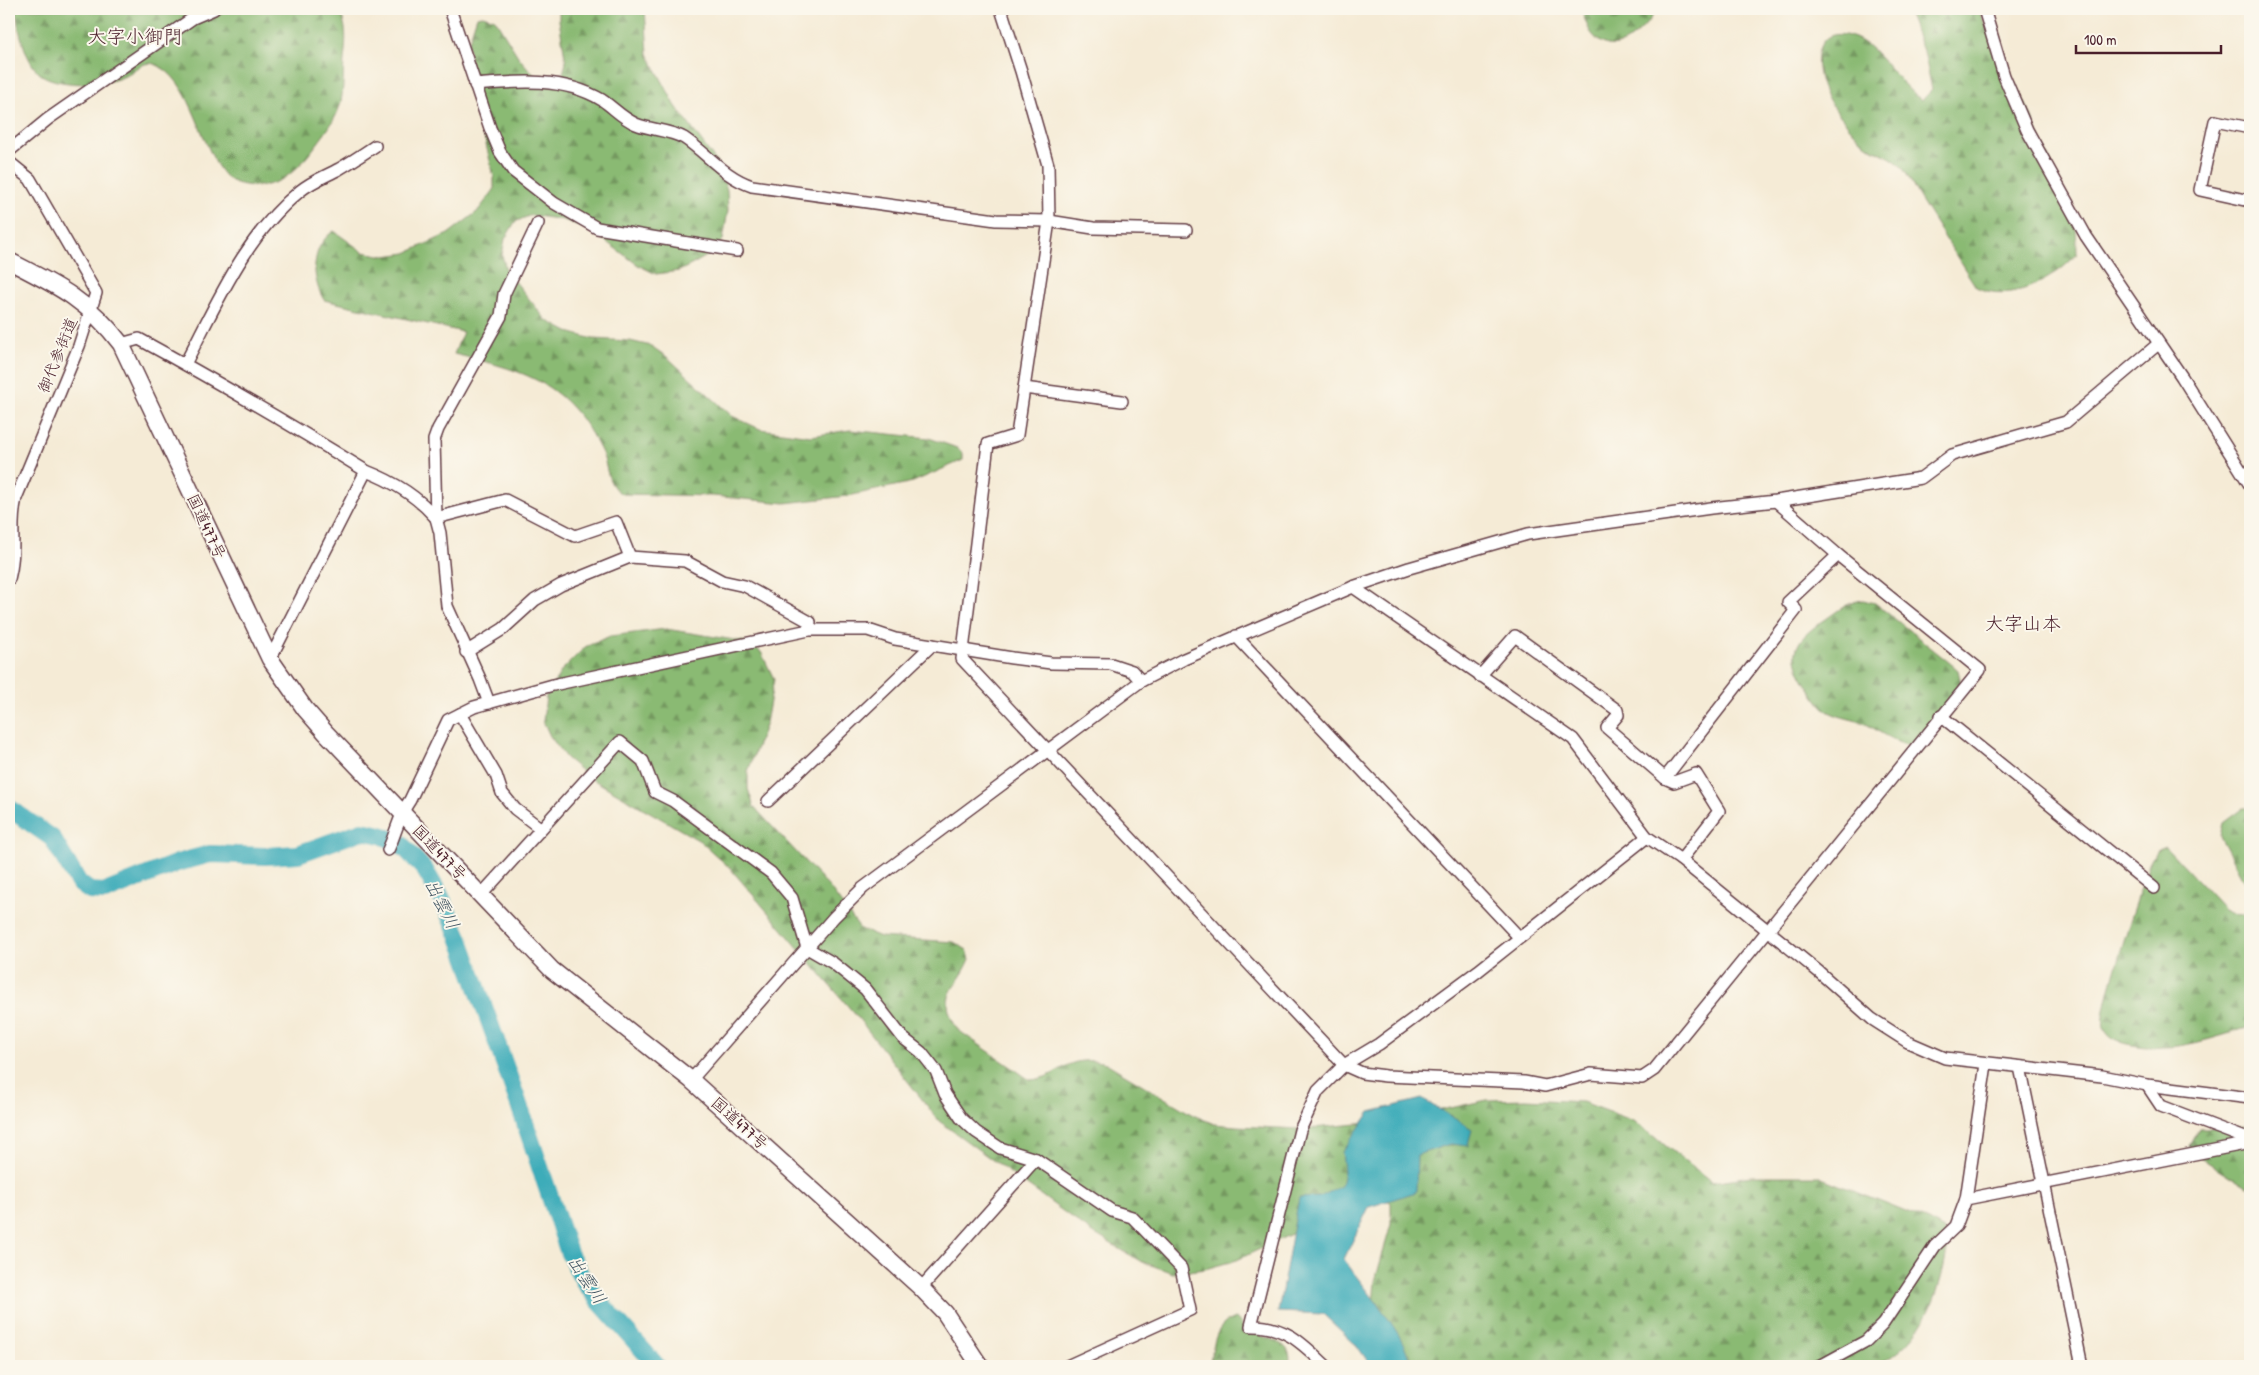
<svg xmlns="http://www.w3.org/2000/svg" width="2259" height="1375" font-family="'Patrick Hand','Klee One',sans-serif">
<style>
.forest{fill:url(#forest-firs);stroke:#6a6c4f}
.water{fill:#3cacb9;stroke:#436672}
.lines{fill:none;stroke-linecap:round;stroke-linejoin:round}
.river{stroke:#3cacb9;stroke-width:18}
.minor-casing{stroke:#643e45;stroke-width:14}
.highway-casing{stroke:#643e45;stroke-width:19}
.minor{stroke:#fff;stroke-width:11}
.highway{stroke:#fff;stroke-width:16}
.labels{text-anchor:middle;stroke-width:4;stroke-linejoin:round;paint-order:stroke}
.street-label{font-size:16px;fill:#4a1f2b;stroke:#fbf7ec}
.water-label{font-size:18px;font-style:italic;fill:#445764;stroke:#fbf7ec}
.quarter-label{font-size:19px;fill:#4a1f2b;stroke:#fbf7ec}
</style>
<defs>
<pattern id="forest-firs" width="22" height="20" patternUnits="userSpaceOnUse" patternTransform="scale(1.25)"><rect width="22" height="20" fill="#8aba73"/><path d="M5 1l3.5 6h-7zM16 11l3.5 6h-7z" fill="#73975f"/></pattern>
</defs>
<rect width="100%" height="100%" fill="#fbf7ec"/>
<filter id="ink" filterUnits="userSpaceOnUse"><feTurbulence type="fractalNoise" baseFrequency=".02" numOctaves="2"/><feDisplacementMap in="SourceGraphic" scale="10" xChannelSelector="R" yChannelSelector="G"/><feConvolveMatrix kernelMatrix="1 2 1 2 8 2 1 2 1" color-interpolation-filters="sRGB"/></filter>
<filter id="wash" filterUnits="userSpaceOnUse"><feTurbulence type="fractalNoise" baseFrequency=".0096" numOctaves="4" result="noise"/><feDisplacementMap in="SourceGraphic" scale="20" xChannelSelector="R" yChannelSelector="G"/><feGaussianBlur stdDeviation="1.12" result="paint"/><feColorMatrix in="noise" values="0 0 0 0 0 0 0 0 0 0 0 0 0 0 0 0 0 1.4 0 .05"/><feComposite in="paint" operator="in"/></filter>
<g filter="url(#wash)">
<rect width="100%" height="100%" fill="#f5ebd6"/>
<g class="forest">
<path d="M16 9H261C270 13 324 9 338 9 348 25 346 42 344 60 343 74 344 92 340 105 336 119 326 132 317 144 295 173 276 194 236 183 204 173 199 87 159 66 144 58 137 70 125 76 107 86 54 88 38 72 25 59 17 26 16 9Z"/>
<path d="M559 9H645L648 54 675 105 720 167 727 190 728 210 723 240 710 254 693 264 679 271 656 274 638 265 589 229 563 220 531 215 515 222 505 239 502 255 506 270 546 320 568 332 593 339 630 341 651 346 667 357 732 416 760 429 811 436 850 430 929 438 957 448 963 453V460L913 482 848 496 785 503 713 496 622 494C605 484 609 467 601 451 566 381 525 371 454 354L463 332 324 300C311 279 310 246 334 231L363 252 385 256 406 253 448 234 477 212 494 190V177L477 108 468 44 477 16 483 15 495 19 519 58 545 87 561 80 566 63 559 20Z"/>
<path d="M1581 9H1658C1644 28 1616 64 1592 34 1587 28 1584 16 1581 9Z"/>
<path d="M1907 9H1978L2029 111 2076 223 2077 254C2054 280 2010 304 1976 287 1958 258 1939 229 1921 200 1914 189 1908 173 1899 164 1889 154 1871 151 1861 140 1848 125 1832 108 1824 91 1812 63 1814 22 1855 38 1879 47 1899 86 1922 100L1932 90 1925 56Z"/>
<path d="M1863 600 1875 603 1950 663 1958 670 1961 683C1950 704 1941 734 1918 744 1902 750 1880 731 1866 724 1854 719 1840 718 1829 712 1821 707 1815 697 1810 689 1790 658 1789 645 1820 623 1834 614 1846 602 1863 600Z"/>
<path d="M666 629 747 642 761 652 774 679 766 723 748 771V789L754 807 829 887 860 929 880 937 954 942 967 950 970 959C957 991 935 993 958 1030L1030 1080C1062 1078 1064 1053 1106 1063L1193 1115 1214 1124 1236 1126 1301 1129 1391 1121 1487 1100 1526 1099 1583 1102 1634 1121 1712 1182 1751 1176H1817L1928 1221 1944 1230 1949 1238C1941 1291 1927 1341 1875 1366H1368L1375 1281 1391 1224V1203L1379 1192 1237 1260 1205 1269 1173 1273 1140 1261 1090 1231 939 1121 859 1019 730 868 700 841 592 779 566 758 550 736 543 721 546 696 562 670 585 647 610 636Z"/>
<path d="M2243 808H2250V893L2220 836 2223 823Z"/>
<path d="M2166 847 2224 909 2237 915 2248 913 2250 911V1027C2210 1039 2174 1053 2132 1045 2121 1043 2109 1040 2104 1028 2098 1012 2141 889 2149 864L2156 851Z"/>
<path d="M2250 1127V1189L2190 1151 2189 1146 2199 1128Z"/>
<path d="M1236 1318C1240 1322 1243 1328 1247 1330 1262 1340 1296 1338 1289 1366H1209C1214 1346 1214 1323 1236 1318Z"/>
</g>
<path class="water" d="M1422 1099 1472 1129 1468 1146 1450 1144 1417 1155 1416 1192 1369 1207 1344 1259C1361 1285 1410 1338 1410 1366H1371L1357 1346 1323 1314 1278 1312 1299 1198 1320 1197 1341 1186 1344 1171 1342 1152 1370 1112Z"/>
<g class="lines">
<path class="river" d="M9 808 52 838 79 883 90 891 105 892 177 863 210 854 265 856 298 854 362 831 381 835 401 844 425 870 442 899 459 937 517 1099 569 1253 585 1283 599 1301 657 1366"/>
</g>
</g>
<g filter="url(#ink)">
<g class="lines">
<defs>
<g id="minor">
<path d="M450 9 490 128 500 152 513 171 554 203 597 228 737 251"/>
<path d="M1001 9 1021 71 1048 165 1049 221 1017 435 988 444 962 659 1344 1065 1362 1073 1386 1076 1524 1082 1545 1086 1591 1074 1642 1078 1654 1070 1980 670 1838 555 1776 501"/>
<path d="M1984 9 2004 76 2027 130 2086 236 2182 377 2250 485"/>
<path d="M475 85C518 81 564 77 602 100 614 108 622 118 636 124 651 130 670 130 684 138 708 154 724 177 752 186L996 220 1049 221 1093 228 1186 230"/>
<path d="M2250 128 2215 121 2200 190 2250 201"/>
<path d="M9 151 48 119 193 18 214 9"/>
<path d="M9 162 30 179 96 293 79 346 16 498C9 526 17 549 9 579"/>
<path d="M121 344 139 339C216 381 291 425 366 471 392 481 418 497 436 518"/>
<path d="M185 364C217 303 245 236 300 191 312 181 326 176 339 169 351 162 363 154 375 146"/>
<path d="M1024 388 1122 401"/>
<path d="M436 518 505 500 575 536 616 522 630 557"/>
<path d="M1353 587 1573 739 1647 837 1681 860 1819 972 1872 1019 1908 1042 1945 1058 2102 1076 2147 1085 2250 1098"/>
<path d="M1236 636 1519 937"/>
<path d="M466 652 503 629 535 600 561 585 630 557 685 561 722 581 745 586 810 622 809 630"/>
<path d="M270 659 366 471"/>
<path d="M1480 676 1515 636 1617 710 1618 715 1607 728 1665 778 1674 782 1696 774 1719 811 1681 860"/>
<path d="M489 703 480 679 447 606 440 533 436 518 434 440 438 429 501 316 504 294 538 223"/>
<path d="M460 714 496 775 502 793 515 809 540 828"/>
<path d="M1941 716 2154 888"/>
<path d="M1665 778 1796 610 1788 602 1838 555"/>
<path d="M768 801 932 645"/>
<path d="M388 850C396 833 399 815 410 800L448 720 474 707 553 685 809 630H868L895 639 1012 658 1051 663 1111 664 1132 671 1141 681 1184 659 1353 587 1409 568 1528 534 1711 508 1776 501 1921 478 1952 455 2066 422 2157 345"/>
<path d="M481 895 620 742 643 761 655 792 673 801 771 873 792 898 807 948 833 963 865 989 903 1038 921 1052 936 1071 945 1094 961 1118 976 1132 1000 1148 1036 1159 1112 1211 1132 1217 1181 1268 1190 1310 1067 1366"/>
<path d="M2020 1067 2082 1366"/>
<path d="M691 1080 834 917 863 888 1141 681"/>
<path d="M2147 1085 2161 1106 2250 1140"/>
<path d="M1966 1199 2250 1143"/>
<path d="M921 1288 1036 1159"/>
<path d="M1326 1366C1303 1344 1285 1325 1251 1326L1300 1130 1318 1091 1344 1065 1379 1044 1478 971 1647 837"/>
<path d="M1820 1366 1866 1341 1883 1324 1935 1246 1956 1226 1966 1199 1986 1064"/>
</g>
<path id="highway" d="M9 261C56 285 88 300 121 344L270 659 305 709 326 733 552 970 691 1080 921 1288 945 1313 980 1366"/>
</defs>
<use href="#minor" class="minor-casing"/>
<use href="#highway" class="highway-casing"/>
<use href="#minor" class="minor"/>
<use href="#highway" class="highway"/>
</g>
</g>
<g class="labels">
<g class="street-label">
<text transform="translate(57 355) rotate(-68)" y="6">御代参街道</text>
<text transform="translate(207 526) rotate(65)" y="6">国道477号</text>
<text transform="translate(440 852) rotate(46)" y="6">国道477号</text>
<text transform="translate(740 1123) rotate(42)" y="6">国道477号</text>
</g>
<g class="water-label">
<text transform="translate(442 904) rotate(63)" y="6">出雲川</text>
<text transform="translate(587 1280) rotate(57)" y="6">出雲川</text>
</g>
<g class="quarter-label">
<text x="135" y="43">大字小御門</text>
<text x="2023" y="630">大字山本</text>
</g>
</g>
<rect width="2259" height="1375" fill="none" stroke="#fbf7ec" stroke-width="30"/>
<path d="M2076 45v8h145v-8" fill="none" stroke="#4a1f2b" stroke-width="2.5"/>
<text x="2084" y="45" font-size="15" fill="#4a1f2b" stroke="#fbf7ec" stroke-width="4" paint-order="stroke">100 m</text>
</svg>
